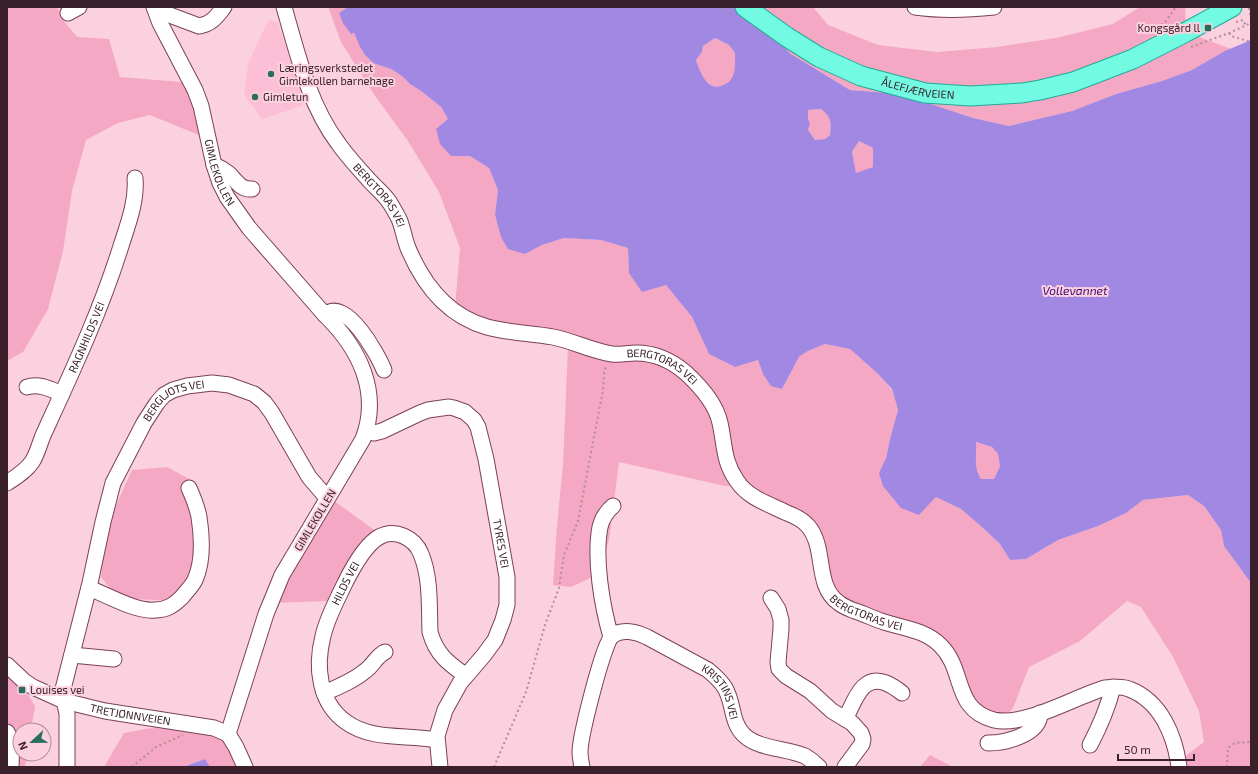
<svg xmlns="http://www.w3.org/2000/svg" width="1258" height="774" font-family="'Exo 2',sans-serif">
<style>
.built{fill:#fdbfd5}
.green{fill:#f4a8c4}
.water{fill:#a188e2;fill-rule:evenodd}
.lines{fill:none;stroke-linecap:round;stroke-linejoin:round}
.minor-casing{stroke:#7a4158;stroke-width:17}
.major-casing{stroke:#21ab95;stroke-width:21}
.path{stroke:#b18d99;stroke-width:2;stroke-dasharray:2 3;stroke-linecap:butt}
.minor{stroke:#fff;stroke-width:15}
.major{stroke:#72fae2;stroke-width:19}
.poi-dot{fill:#296c5d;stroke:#fbd1df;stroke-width:1.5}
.labels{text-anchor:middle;stroke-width:4;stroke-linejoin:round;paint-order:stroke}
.poi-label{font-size:11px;fill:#3a202a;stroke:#fbd1df;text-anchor:start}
.street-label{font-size:11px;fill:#3a202a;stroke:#fbd1df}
.water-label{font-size:12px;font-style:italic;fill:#3c0876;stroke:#fbd1df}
</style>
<rect width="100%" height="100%" fill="#fbd1df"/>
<path class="built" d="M269 20 278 22 298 84 304 99 302 106 262 119 244 95 248 64 262 33Z"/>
<g class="green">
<path d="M7 7H57L63 20 77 37 109 39 120 77 193 83 206 138 150 115 118 123 86 140 72 191 63 251 48 309 23 352 7 361Z"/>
<path d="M328 7H348L339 13 352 34 354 33 360 47 365 55 373 63 391 69 402 76 410 84 421 91 441 107 470 156 489 168 498 190 495 215 501 237 525 254 542 245 564 238 601 240 628 248 629 273 666 285 692 317 709 354 735 367 758 360 763 374 782 389 800 354 801 355 808 351 825 344 850 349 877 373 892 390 898 410 890 439 886 458 879 473 919 515 936 497 961 509 983 528 1000 544 1010 560 1026 559 1058 540 1098 526 1126 513 1143 500 1188 495 1204 506 1221 530 1224 546 1251 583V767H1179L1180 760 1204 742 1199 711 1173 657 1141 607 1127 601 1080 641 1029 667 1013 708 1005 717 967 700 940 645 839 602 817 552 792 513 739 485 725 486 619 462 609 540 597 575 571 587 553 585 557 526 563 465 568 346 495 327 455 308 460 248 439 192 408 141 373 93 341 42Z"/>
<path d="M732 7H813L828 25 878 45 937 52 997 47 1056 38 1113 24 1140 7H1185L1186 32 1231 49 1192 70 1162 81 1116 94 1072 111 1009 126 973 118 901 94 850 90 791 54 762 25Z"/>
<path d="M715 38 729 45 736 53C735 67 737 81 721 86 716 87 713 87 709 84 702 78 699 68 696 60L702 52 703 46Z"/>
<path d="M821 109C832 118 831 122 830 135L825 139 815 140 808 130 810 124 808 119V110Z"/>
<path d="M859 141 873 148V167L856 174 852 152Z"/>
<path d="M975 442 992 447 998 454 1000 466 994 479H981C973 467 977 456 975 442Z"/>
<path d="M167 467 193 481 199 532 201 568 174 601 118 598 101 577 107 525 132 470Z"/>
<path d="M323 493 373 529 381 537 344 589 327 601 271 603Z"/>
<path d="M7 669 22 685 35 706 31 730H20V754H27L25 767H7Z"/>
<path d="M162 726 223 729 246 767H210L204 759 183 767H104L124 733Z"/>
<path d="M930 755 953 767H920Z"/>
</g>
<g class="water">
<path d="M348 7H732L762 25 791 54 850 90 901 94 973 118 1009 126 1072 111 1116 94 1162 81 1192 70 1225 51 1251 40V583L1224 546 1221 530 1204 506 1188 495 1143 500 1126 513 1098 526 1058 540 1026 559 1010 560 1000 544 983 528 961 509 936 497 919 515 901 508 883 486 879 473 886 458 890 439 898 410 892 389 877 373 850 349 825 344 808 351 800 356V355L782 389 771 386 763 374 758 360 735 367 709 354 692 317 666 285 642 292 629 273 628 248 601 240 564 238 542 245 525 254 508 249 501 237 495 215 498 190 489 168 470 156H451L440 144 436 129 448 119 441 107 421 91 410 84 402 76 391 69 373 63 365 55 360 47 354 33 351 34 343 23 339 13ZM715 38 729 45 735 53C735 67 737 81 721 86 716 87 713 87 709 84 702 78 699 68 696 60L702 52 703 46ZM821 109C832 118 831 122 830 135L825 139 815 140 808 130 810 124 808 119V110ZM859 141 873 148V167L856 173 852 152ZM976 442 992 447 998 454 1000 466 994 479H981C973 467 977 456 976 442Z"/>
<path d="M205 759 210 767H183Z"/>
</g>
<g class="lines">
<defs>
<g id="minor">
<path id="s1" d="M154 7 160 23 195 90 201 106 214 165 220 183 227 197 249 228 325 315C359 348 381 392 363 439L282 575 266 614 228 734"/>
<path id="s2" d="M284 7C297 52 309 105 338 143 347 156 358 168 369 180 376 188 384 194 390 203 393 208 396 213 399 219 403 228 404 238 408 248 423 284 448 316 487 327 509 333 531 333 553 337 573 341 592 351 612 354 620 355 628 353 636 353 655 353 672 361 686 373 700 386 716 403 720 423 725 445 723 461 737 481 748 498 769 504 787 513 795 516 802 519 808 526 827 548 814 586 839 603 844 607 850 609 855 611 865 614 874 619 884 622 903 628 925 630 940 645 966 670 952 709 994 720 1025 727 1074 697 1105 688 1113 687 1122 686 1129 689 1161 701 1175 736 1179 767"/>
<path d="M915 7C943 11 966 10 994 7"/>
<path d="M68 13 79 7"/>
<path d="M157 13 167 14 199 26C212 24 217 16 224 7"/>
<path d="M214 165C219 167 224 170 228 173 236 180 240 190 252 189"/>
<path d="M325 315C346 296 378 355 384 370"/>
<path d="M27 387C39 383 50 389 62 394"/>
<path id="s3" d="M366 431 374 433 382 431 420 413 428 410 449 407 454 408 465 412 474 420 478 427 486 459 507 577V605L503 620 495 640 484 655 460 683 445 710 437 736 440 767"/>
<path id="s4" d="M7 483C16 477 26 471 32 462 38 453 40 441 45 431 73 370 101 310 121 246 128 224 137 201 135 178"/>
<path d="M89 588C107 595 136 612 155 610 167 610 174 605 182 597 186 592 192 586 195 580 203 562 202 536 199 517 197 506 193 497 189 488"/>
<path d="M771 598 778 609 781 620V629L778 662 779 669 786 676 810 691 832 711 852 723 861 733 863 739 862 744 845 767"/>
<path d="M611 637C602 606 594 559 600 527 602 519 607 511 613 506"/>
<path d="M72 655 114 659"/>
<path id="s5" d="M7 665 24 681 33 687 64 701 105 711 214 728 228 734 236 747 245 767"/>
<path d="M324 693C338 687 353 681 365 671 373 666 376 656 385 652"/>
<path d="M845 719C854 704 861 673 886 683 891 685 897 689 902 693"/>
<path d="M7 732 12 742 11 767"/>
<path id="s6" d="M437 740C407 734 372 741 346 722 319 703 315 667 323 636 327 618 337 600 345 583 352 569 365 545 379 537 395 528 415 538 421 554 431 578 429 607 430 632 436 654 448 663 465 675"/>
<path d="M988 743C1005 743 1040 735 1040 713"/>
<path d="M1090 745C1100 726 1108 707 1113 687"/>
<path id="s7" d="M67 767V714L63 695V689L90 583 103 522 113 483 144 423 157 403 164 395 173 390 187 386 212 383 229 385 254 394 264 402 272 413 309 477 327 498"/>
<path id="s8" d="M582 767C581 762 580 757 580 752 580 737 603 644 612 636 622 628 637 632 647 637L708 670C714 675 721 681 725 688 734 703 731 723 744 735 758 749 786 748 805 756 810 759 815 763 819 767"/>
</g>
<g id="major">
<path id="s9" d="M745 7 787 37 819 57 861 76 925 93 970 96 1022 93 1040 90 1073 82 1133 59 1186 32 1232 7"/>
</g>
</defs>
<use href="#minor" class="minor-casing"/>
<use href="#major" class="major-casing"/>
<g class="path">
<path d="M720 7 732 15"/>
<path d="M1249 8 1251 19"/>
<path d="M1236 22 1243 20 1246 26"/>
<path d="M1161 25 1166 21 1176 7"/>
<path d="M1229 33 1231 36 1251 42"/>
<path d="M1191 47 1229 33 1251 23"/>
<path d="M132 767 156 747 183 735"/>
<path d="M494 767 526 692 545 625 559 588 564 555 578 521 603 390 604 374 606 366"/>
<path d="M1227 767 1228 748 1235 743 1251 742"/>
</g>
<use href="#minor" class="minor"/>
<use href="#major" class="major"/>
</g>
<g class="poi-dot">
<rect x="1204" y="24" width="8" height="8" rx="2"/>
<circle cx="271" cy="74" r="4"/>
<circle cx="255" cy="97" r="4"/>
<rect x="18" y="686" width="8" height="8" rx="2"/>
</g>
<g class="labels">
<g class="poi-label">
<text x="1200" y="32" text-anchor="end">Kongsgård ll</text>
<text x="279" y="72">Læringsverkstedet<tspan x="279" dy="13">Gimlekollen barnehage</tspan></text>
<text x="263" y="101">Gimletun</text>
<text x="30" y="694">Louises vei</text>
</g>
<g class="street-label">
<text dy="4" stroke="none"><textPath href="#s9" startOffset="194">ÅLEFJÆRVEIEN</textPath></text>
<text dy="4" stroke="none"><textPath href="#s1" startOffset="179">GIMLEKOLLEN</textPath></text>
<text dy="4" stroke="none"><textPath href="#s2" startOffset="214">BERGTORAS VEI</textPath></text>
<text dy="4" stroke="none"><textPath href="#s4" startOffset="169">RAGNHILDS VEI</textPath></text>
<text dy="4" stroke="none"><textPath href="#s2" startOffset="573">BERGTORAS VEI</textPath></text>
<text dy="4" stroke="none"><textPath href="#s7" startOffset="398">BERGLJOTS VEI</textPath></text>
<text transform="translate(315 520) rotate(-59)" y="4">GIMLEKOLLEN</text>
<text dy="4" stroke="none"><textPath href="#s3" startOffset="244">TYRES VEI</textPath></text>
<text dy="4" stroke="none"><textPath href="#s6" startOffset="246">HILDS VEI</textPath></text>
<text dy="4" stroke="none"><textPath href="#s2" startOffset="920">BERGTORAS VEI</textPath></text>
<text dy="4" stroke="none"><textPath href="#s8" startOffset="268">KRISTINS VEI</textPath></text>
<text dy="4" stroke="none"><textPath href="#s5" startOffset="136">TRETJØNNVEIEN</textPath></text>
</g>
<g class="water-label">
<text x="1075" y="295">Vollevannet</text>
</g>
</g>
<rect width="1258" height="774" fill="none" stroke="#3a202a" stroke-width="16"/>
<g transform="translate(32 742) rotate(248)"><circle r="19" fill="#fbd1df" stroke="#ae8a97"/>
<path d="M0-3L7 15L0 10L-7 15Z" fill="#296c5d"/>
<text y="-6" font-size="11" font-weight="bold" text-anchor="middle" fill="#3a202a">N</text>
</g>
<path d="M1118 754v6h76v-6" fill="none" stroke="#3a202a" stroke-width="2"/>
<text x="1124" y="754" font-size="12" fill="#3a202a" stroke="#fbd1df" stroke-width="3" paint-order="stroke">50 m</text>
</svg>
